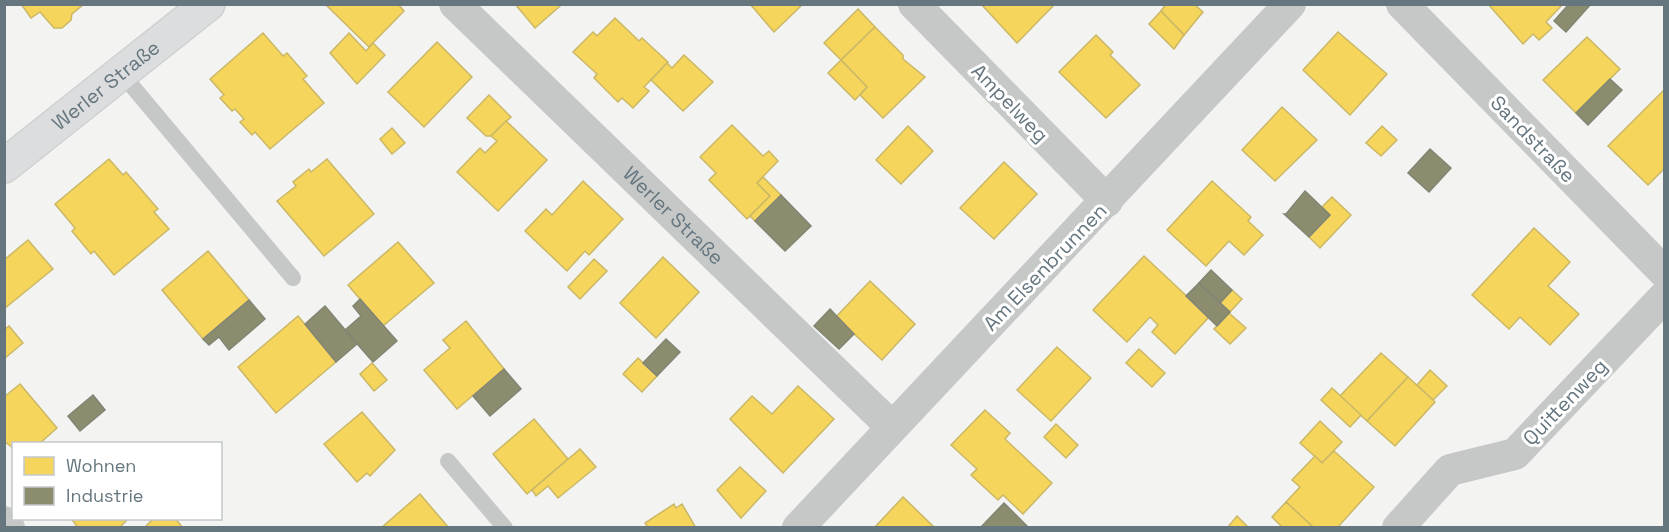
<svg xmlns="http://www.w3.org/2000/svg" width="1669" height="532" font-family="'Space Grotesk',sans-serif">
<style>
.homes{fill:#f6d55c;stroke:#cbb866;stroke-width:1.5}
.industry{fill:#8c8c6e;stroke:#818573;stroke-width:1.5}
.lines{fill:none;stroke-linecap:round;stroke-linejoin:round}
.secondary-casing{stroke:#cfd0d0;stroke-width:36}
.service{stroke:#c6c8c8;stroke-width:16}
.minor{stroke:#c6c8c8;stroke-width:32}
.secondary{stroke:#dcddde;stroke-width:33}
.labels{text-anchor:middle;stroke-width:6;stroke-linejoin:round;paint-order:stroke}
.street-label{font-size:20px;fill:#66767f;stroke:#fff}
</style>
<rect width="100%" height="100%" fill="#f3f3f2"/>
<g class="homes">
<path d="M21 4H84L72 14 71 20 62 28H54L40 12 31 18Z"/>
<path d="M325 4H398L404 11 369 47Z"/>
<path d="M515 4H559L560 6 535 28Z"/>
<path d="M750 4H803L774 32Z"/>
<path d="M981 4H1055L1017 43Z"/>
<path d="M1166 4H1194L1203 12 1184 35 1161 11Z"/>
<path d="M1488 4H1563L1546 22 1552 28 1539 40 1533 34 1523 44Z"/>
<path d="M858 9 875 27 841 60 824 43Z"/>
<path d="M1161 11 1184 35 1174 49 1149 24Z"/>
<path d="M615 18 639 41 642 38 668 62 644 87 649 91 633 108 622 98 618 102 594 78 597 74 573 52 593 32 597 36Z"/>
<path d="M875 27 903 55V59L925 77 883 118 860 95 867 87 841 60Z"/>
<path d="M1338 32 1387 74 1350 115 1303 70Z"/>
<path d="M263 33 283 56 287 53 307 76 303 79 324 103 270 149 255 132 252 135 240 122 244 119 235 109 232 111 220 98 224 95 210 79Z"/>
<path d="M349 33 366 51 373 43 385 55 357 84 330 53Z"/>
<path d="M1096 35 1113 52 1110 55 1140 85 1106 118 1059 72Z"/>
<path d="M1587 37 1620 69 1576 113 1543 80Z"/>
<path d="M437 42 472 77 424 127 388 92Z"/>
<path d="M684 55 713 82 683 111 651 80 667 63 672 68Z"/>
<path d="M841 60 867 87 855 100 828 73Z"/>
<path d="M1664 90V169L1648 185 1608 146Z"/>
<path d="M489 95 511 117 491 136H486L467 118Z"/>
<path d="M1282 107 1317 140 1275 181 1242 150Z"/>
<path d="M506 121 547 160 498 211 457 172 480 148 485 153 497 141 491 136Z"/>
<path d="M732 125 763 156 769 151 778 161 757 183 770 196 747 219 709 180 716 173 700 157Z"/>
<path d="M908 126 933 151 901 184 876 160Z"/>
<path d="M1382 126 1397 140 1381 156 1366 143Z"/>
<path d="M392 128 405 143 392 154 380 139Z"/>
<path d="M109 159 123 175 126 172 158 209 154 212 169 229 114 275 94 251 91 254 72 231 75 228 55 204Z"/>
<path d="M327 159 374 214 324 256 277 201 296 186 293 182 309 169 311 172Z"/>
<path d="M1004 162 1037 194 994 239 960 208Z"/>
<path d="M763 177 781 195 755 221 750 216 770 196 757 183Z"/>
<path d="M583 181 623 219 589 255 585 251 567 271 525 231 546 209 552 215Z"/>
<path d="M1212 181 1251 217 1248 221 1263 235 1244 255 1229 241 1206 266 1167 230Z"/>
<path d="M1332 197 1351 215 1320 248 1309 237 1330 215 1322 207Z"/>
<path d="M1534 228 1570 262 1548 286 1579 314 1550 345 1520 317 1509 329 1472 295Z"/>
<path d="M28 240 53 269 4 309V260Z"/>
<path d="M398 242 434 283 383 326 348 285Z"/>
<path d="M208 251 249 300 203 339 162 290Z"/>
<path d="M1144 256 1209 317 1175 354 1152 332 1158 325 1150 317 1127 342 1093 310Z"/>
<path d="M663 257 699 292 656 338 620 303Z"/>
<path d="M594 259 607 271 580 299 568 287Z"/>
<path d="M870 281 915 324 882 360 836 317Z"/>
<path d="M1232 290 1242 299 1230 312 1220 303Z"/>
<path d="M1229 313 1246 328 1230 344 1214 329Z"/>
<path d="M298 316 336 362 276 413 238 367Z"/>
<path d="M466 321 504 369 457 409 424 370 450 348 443 340Z"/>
<path d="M9 326 23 343 4 359V330Z"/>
<path d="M1057 347 1091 378 1051 421 1017 390Z"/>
<path d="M1139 349 1165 373 1152 387 1126 363Z"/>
<path d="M1381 353 1408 377 1367 421 1340 396Z"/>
<path d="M638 358 657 376 642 392 623 374Z"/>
<path d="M372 363 387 380 374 391 360 374Z"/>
<path d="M1430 370 1447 386 1433 400 1417 385Z"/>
<path d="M1408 377 1435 402 1395 446 1367 421Z"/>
<path d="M20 384 57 428 39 444H14V449L4 441V397Z"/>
<path d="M798 386 834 419 783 473 730 419 752 396 772 414Z"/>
<path d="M1332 388 1361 415 1350 427 1321 400Z"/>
<path d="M985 410 1010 433 1005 439 1052 483 1023 514 1003 495 998 500 971 475 977 469 951 445Z"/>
<path d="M362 412 395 450 370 476 367 473 357 482 324 444Z"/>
<path d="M534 419 568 459 527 494 493 454Z"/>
<path d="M1320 421 1342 442 1322 463 1300 443Z"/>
<path d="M1056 424 1078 445 1066 458 1044 437Z"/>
<path d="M580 449 596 467 558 498 548 486 536 496 532 490Z"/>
<path d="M1334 451 1374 487 1337 528H1314L1286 502 1300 487 1292 480 1315 456 1322 463Z"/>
<path d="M740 467 766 491 741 518 717 490Z"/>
<path d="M420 494 449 528H381Z"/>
<path d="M903 497 935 528H874Z"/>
<path d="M1286 502 1312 526 1310 528H1283L1272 517Z"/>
<path d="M674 504 676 508 682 504 696 528H644L647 526 645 523Z"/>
<path d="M1237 516 1249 528H1227Z"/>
<path d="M71 518H129L119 528H78Z"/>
<path d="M154 518H175L183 528H144Z"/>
</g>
<g class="industry">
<path d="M1569 4H1591L1566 32 1554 21Z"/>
<path d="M1610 79 1622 90 1588 125 1576 113Z"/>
<path d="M1430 149 1451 168 1429 192 1408 173Z"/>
<path d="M1305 191 1330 215 1309 237 1284 214H1286Z"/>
<path d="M781 195 811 226 785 251 755 221Z"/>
<path d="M1211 270 1232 290 1220 303 1199 283Z"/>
<path d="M1199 283 1230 312 1217 326 1186 296Z"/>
<path d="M360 299 397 341 373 362 345 330 361 316 353 306Z"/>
<path d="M249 300 265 319 229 350 219 337 209 345 203 339Z"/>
<path d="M325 306 357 344 336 362 305 324Z"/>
<path d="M830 309 854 334 839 349 814 326Z"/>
<path d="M666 339 680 352 657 376 643 363Z"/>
<path d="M504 369 521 389 490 416 473 396Z"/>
<path d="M93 395 105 410 80 431 68 416Z"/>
<path d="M1004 503 1029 528H984L982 526Z"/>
</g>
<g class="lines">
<defs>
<g id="secondary">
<path id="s2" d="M4 166 208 4"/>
</g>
</defs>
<use href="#secondary" class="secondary-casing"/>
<g class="service">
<path d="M122 74 293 278"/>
<path d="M448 461 505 528"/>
</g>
<g class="minor">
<path id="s1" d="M455 4 892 427"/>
<path d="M914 4 1107 201"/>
<path d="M1402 4 1664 272"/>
<path d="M4 522 9 528"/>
<path d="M798 528 1290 4"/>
<path d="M1398 528 1450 470 1515 454 1664 297"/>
</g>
<use href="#secondary" class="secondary"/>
</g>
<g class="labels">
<g class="street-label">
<text dy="7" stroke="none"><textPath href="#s2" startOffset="130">Werler Straße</textPath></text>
<text transform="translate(1010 103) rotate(46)" y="7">Ampelweg</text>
<text transform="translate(1533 139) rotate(46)" y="7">Sandstraße</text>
<text dy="7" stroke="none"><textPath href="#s1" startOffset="304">Werler Straße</textPath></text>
<text transform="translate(1045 267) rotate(-46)" y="7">Am Elsenbrunnen</text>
<text transform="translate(1565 402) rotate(-46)" y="7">Quittenweg</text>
</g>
</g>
<rect width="1669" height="532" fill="none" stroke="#66767f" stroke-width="12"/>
<rect x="12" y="442" width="210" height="78" fill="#ffffff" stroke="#c2c8cc" stroke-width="1.5"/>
<rect x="24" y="457" width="30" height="18" fill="#f6d55c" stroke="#c2c8cc" stroke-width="1.5"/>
<text x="66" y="472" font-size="18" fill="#66767f">Wohnen</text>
<rect x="24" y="487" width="30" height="18" fill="#8c8c6e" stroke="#c2c8cc" stroke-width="1.5"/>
<text x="66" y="502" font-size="18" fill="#66767f">Industrie</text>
</svg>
